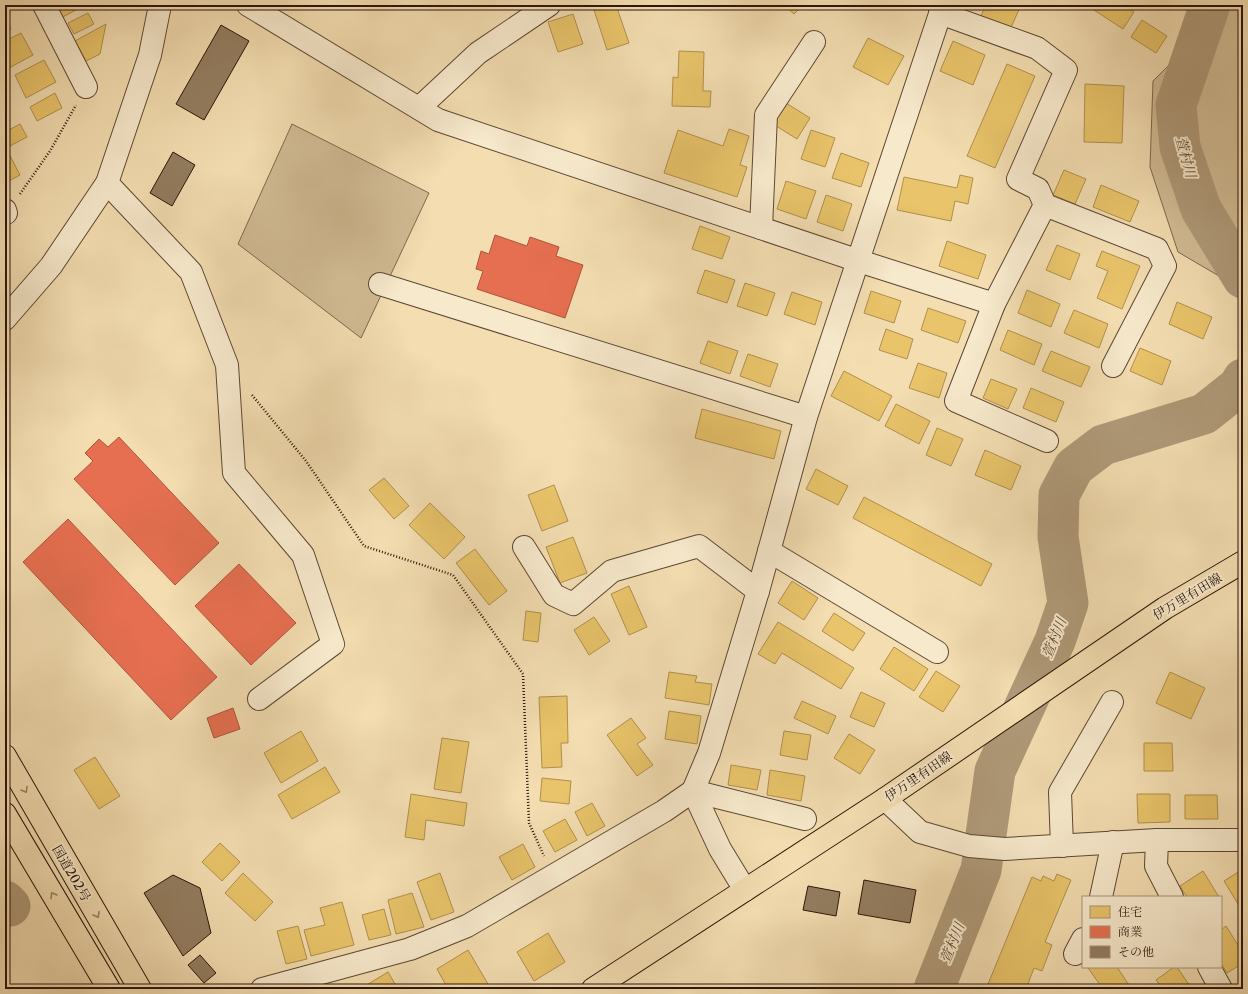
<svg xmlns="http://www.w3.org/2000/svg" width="1248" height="994" font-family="'Libre Caslon Text','Noto Serif JP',serif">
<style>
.green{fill:#d1bb94;stroke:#7e684e}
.homes{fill:#e9c46a;stroke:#b0904d}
.shops{fill:#e76f51;stroke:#af543b}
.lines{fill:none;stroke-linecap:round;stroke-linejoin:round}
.river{stroke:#af9978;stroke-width:41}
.building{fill:#937d60;stroke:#2b1509}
.minor-casing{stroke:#5d4733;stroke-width:24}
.major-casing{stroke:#2b1509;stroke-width:24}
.highway-casing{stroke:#2b1509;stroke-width:24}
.path{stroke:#2b1509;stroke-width:2.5;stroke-dasharray:1 2;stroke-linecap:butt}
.minor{stroke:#f7e9cc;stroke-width:22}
.major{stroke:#f3ddb1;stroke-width:22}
.highway{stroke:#f3ddb1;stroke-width:22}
.oneway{stroke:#998365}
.labels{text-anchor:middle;stroke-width:4;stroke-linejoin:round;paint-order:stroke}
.street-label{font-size:13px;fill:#2b1509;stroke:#f7e9cc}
.water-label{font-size:14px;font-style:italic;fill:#604a35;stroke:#f7e9cc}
</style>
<rect width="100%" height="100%" fill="#f3ddb1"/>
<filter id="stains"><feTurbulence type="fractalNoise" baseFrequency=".005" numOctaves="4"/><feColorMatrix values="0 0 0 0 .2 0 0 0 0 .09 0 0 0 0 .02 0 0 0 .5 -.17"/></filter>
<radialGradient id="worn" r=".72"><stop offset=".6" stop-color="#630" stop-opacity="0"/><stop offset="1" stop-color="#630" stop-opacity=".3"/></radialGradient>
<g class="green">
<path d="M1202 5H1243V279L1231 283 1178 252 1150 167 1153 81 1180 54Z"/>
<path d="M292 124 429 193 361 338 238 244Z"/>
</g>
<g class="homes">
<path d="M54 5H85L61 18Z"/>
<path d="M609 5H616L629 43 607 50 594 10Z"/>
<path d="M784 5H803L794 14Z"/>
<path d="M986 5 1020 7 1010 30 980 18Z"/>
<path d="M1097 5H1123L1134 12 1123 29 1094 10Z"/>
<path d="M88 13 94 24 74 34 68 23Z"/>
<path d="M573 14 583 44 558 52 548 22Z"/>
<path d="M5 18 11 29 5 33Z"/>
<path d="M1142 20 1167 36 1156 53 1131 37Z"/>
<path d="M106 24 100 54 86 61 75 41Z"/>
<path d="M21 33 33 55 9 68 5 60V41Z"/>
<path d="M868 38 904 56 888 85 853 67Z"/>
<path d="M953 41 985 55 973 85 940 71Z"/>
<path d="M679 51 704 52 703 91H711L710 107 672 106 673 77 678 78Z"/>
<path d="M44 60 56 82 26 98 15 75Z"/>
<path d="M1007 64 1035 76 995 168 967 156Z"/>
<path d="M1085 84 1124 86 1122 143 1084 142Z"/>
<path d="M55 93 62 108 37 121 30 107Z"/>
<path d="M786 103 810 118 797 139 773 124Z"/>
<path d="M20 124 27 137 6 148 20 175 5 183V132Z"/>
<path d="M729 129 749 136 740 165 747 167 737 197 664 173 678 130 723 146Z"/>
<path d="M811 130 835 138 825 167 801 159Z"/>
<path d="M841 153 869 163 861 187 832 178Z"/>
<path d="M1064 170 1086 179 1075 204 1053 195Z"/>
<path d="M960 175 973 178 968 204 955 201 951 221 897 210 904 177 957 188Z"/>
<path d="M786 181 816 191 806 219 777 209Z"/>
<path d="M1101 185 1139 201 1130 222 1093 207Z"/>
<path d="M826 195 852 204 843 231 817 222Z"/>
<path d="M700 226 730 237 722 259 692 249Z"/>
<path d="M947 241 986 255 978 279 939 266Z"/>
<path d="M1057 245 1080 254 1070 280 1046 270Z"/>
<path d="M1102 251 1140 266 1122 309 1097 298 1108 271 1096 266Z"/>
<path d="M705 270 735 280 727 303 697 293Z"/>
<path d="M745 283 775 293 767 316 737 306Z"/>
<path d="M1027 290 1060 304 1051 327 1018 313Z"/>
<path d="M871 291 901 301 894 323 864 313Z"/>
<path d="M792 292 822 302 815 325 784 314Z"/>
<path d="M1177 302 1212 317 1203 339 1169 324Z"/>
<path d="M928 308 966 321 958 343 921 330Z"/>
<path d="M1074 310 1108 324 1099 348 1064 333Z"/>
<path d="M886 329 913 339 907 359 879 350Z"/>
<path d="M1008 330 1042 344 1034 365 1000 350Z"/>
<path d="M708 341 738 351 730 374 700 363Z"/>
<path d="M1140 348 1171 361 1162 385 1130 371Z"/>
<path d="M1051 351 1090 367 1081 387 1042 371Z"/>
<path d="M748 354 778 364 770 387 740 376Z"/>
<path d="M918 363 947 373 939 398 909 388Z"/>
<path d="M844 371 892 396 879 421 831 396Z"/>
<path d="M991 379 1017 389 1008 409 983 398Z"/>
<path d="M1031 388 1064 402 1056 422 1023 408Z"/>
<path d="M896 404 930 421 919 444 885 426Z"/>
<path d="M702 409 781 431 774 459 695 438Z"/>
<path d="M937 428 963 439 951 466 926 455Z"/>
<path d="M985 450 1021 466 1011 490 975 475Z"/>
<path d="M816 469 848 486 838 505 806 489Z"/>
<path d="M384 478 409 506 394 519 369 490Z"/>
<path d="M554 485 568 521 542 531 528 495Z"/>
<path d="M864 497 992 564 981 586 853 518Z"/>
<path d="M430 503 465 537 444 559 409 525Z"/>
<path d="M573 537 587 573 560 583 546 547Z"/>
<path d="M475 549 507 591 489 605 456 563Z"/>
<path d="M792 581 818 598 804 620 778 603Z"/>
<path d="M629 586 647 627 629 635 611 594Z"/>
<path d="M526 611 541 613 538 642 523 640Z"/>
<path d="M834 613 865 633 853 651 822 631Z"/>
<path d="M594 617 610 641 589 655 574 630Z"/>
<path d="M778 622 854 668 841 689 782 653 775 664 758 654Z"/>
<path d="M894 647 928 669 914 691 880 669Z"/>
<path d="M936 671 960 686 943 712 919 697Z"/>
<path d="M669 672 697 676 695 682 712 684 709 705 665 698Z"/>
<path d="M1170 672 1205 688 1191 719 1156 703Z"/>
<path d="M861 692 885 703 874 727 850 717Z"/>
<path d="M567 696 568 743H561L562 767 542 768 539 697Z"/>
<path d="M802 701 836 716 828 734 794 718Z"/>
<path d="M669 711 701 716 697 744 665 739Z"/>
<path d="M631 718 646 738 637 744 653 765 637 776 607 735Z"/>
<path d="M301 731 318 761 281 783 264 753Z"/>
<path d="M784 731 811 735 807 760 780 755Z"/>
<path d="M849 734 875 750 860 774 834 758Z"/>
<path d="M442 738 469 742 461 793 434 789Z"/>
<path d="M1144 743H1172L1173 771H1144Z"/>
<path d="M95 757 120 796 99 809 74 770Z"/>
<path d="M731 765 761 770 757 790 728 785Z"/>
<path d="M325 767 340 792 292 819 278 795Z"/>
<path d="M770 770 805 776 801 801 767 795Z"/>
<path d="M542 778 571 781 569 804 540 801Z"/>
<path d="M411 794 467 803 464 826 426 820 424 840 405 837Z"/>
<path d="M1137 794H1170V822L1138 823Z"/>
<path d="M1185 795H1217L1218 819H1185Z"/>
<path d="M592 803 605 826 587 836 575 812Z"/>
<path d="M565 819 577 840 555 852 543 831Z"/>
<path d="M220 843 240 862 222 881 202 862Z"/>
<path d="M523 844 535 867 512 880 499 857Z"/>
<path d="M1243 869V912L1224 881Z"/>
<path d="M1203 871 1219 897H1187L1180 886Z"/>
<path d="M243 873 273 902 255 921 225 893Z"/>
<path d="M440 873 454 912 431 920 417 882Z"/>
<path d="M1057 874 1071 880 1045 942 1052 945 1042 971 1034 968 1026 989H986L1032 877 1041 881 1043 876 1054 881Z"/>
<path d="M412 893 424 927 396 934 388 900Z"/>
<path d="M342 902 354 945 311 956 304 930 325 925 320 908Z"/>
<path d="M384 909 391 935 369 940 362 915Z"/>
<path d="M298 926 307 959 286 964 277 931Z"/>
<path d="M1226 926 1243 953V963L1227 973 1221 963V930Z"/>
<path d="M548 933 565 962 534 981 517 952Z"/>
<path d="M468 950 491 989H448L437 969Z"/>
<path d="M1090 967H1117L1131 988 1103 989 1088 968Z"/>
<path d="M1174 967H1177L1192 989H1163L1156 980Z"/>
<path d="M388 972 398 989H360Z"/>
</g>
<g class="shops">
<path d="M495 235 527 246 530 237 559 247 556 256 583 265 565 318 477 289 483 271 476 269 481 251 489 254Z"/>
<path d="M119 437 219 543 175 585 74 479 93 461 85 453 99 439 108 447Z"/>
<path d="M68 519 217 677 171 720 23 562Z"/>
<path d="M239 564 296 623 251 665 195 606Z"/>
<path d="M233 708 240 729 214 738 207 718Z"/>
</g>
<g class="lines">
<g class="river">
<path d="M1210 5 1176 105 1180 147 1201 209 1243 278"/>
<path d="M5 901 10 906"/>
<path d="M934 989 981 870 995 771 1055 641 1068 603 1058 537 1059 495 1074 467 1103 445 1204 414 1238 387 1243 379"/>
</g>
</g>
<g class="building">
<path d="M221 25 249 41 204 120 176 104Z"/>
<path d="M173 152 195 165 172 206 150 193Z"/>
<path d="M173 875 200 888 211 933 183 956 144 893Z"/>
<path d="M864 880 916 890 910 923 858 914Z"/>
<path d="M808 886 840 892 836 916 803 910Z"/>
<path d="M200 955 216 973 204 983 188 965Z"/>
</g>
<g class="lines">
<defs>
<g id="minor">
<path d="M44 5 86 87"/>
<path d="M248 5 438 120 859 261 994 304"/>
<path d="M940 13 1037 48 1066 70 1018 179 1038 189 1045 205"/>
<path d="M419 108 478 53 549 5"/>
<path d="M107 183 191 272 227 365 234 473 303 555 333 644 259 699"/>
<path d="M5 210 6 213"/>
<path d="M761 228 766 115 814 42"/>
<path d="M380 284 806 417"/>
<path d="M5 319 51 266 107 183 150 55 160 5"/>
<path d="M1047 441 956 401 994 304 1045 205 1157 249 1165 266 1113 366"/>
<path d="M524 547 554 595 573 604 612 571 699 546 758 591"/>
<path d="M769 551 937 652"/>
<path d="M693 791 805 819"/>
<path d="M693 791 720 849 745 890"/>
<path d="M885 799 920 832 969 846 1005 849 1157 840H1243"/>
<path d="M1157 840 1156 866 1172 897"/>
<path d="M1062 846 1060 792 1112 702"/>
<path d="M1101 897 1113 842"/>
<path d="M1075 954 1083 939"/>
<path d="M1209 967 1221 989"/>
<path d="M262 989 410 949 467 926 664 811 693 791 709 753 758 591 806 417 943 5"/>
</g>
<path id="major" d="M593 989 885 799 1165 608 1243 562"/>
<g id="highway">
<path d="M5 756 140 989"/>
<path d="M5 814 109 989"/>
</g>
</defs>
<use href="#minor" class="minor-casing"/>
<use href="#major" class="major-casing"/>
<use href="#highway" class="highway-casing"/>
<g class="path">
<path d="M20 194 50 151 76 105"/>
<path d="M252 395 306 461 364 546 453 575 523 674 529 823 544 856"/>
</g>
<use href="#minor" class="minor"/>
<use href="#major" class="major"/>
<use href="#highway" class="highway"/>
</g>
<defs><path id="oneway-chevron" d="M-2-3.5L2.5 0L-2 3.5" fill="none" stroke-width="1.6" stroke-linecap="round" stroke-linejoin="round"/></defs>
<g class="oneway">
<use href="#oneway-chevron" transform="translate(25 790) rotate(60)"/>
<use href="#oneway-chevron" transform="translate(53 895) rotate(-121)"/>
<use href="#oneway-chevron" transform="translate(97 915) rotate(60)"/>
</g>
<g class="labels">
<g class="street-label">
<text transform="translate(1187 596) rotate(-31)" y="5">伊万里有田線</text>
<text transform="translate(918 776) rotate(-34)" y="5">伊万里有田線</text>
<text transform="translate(72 873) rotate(60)" y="5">国道202号</text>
</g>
<g class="water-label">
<text transform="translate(1186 157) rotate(75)" y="5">萱村川</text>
<text transform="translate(1054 638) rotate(-68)" y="5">萱村川</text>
<text transform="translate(952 943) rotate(-68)" y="5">萱村川</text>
</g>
</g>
<rect width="1248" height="994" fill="none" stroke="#f3ddb1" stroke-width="20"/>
<rect x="6" y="6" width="1236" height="982" fill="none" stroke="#2b1509" stroke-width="2"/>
<rect x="10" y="10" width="1228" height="974" fill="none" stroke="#2b1509"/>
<rect x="1082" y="896" width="140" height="72" fill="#f7e9cc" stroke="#a5947e"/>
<rect x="1090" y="906" width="20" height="12" fill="#e9c46a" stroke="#a5947e"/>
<text x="1118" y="916" font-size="12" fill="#2b1509">住宅</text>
<rect x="1090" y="926" width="20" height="12" fill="#e76f51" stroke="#a5947e"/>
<text x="1118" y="936" font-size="12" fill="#2b1509">商業</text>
<rect x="1090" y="946" width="20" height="12" fill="#937d60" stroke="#a5947e"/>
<text x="1118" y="956" font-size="12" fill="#2b1509">その他</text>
<rect width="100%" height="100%" filter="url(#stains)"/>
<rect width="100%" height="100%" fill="url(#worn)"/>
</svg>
